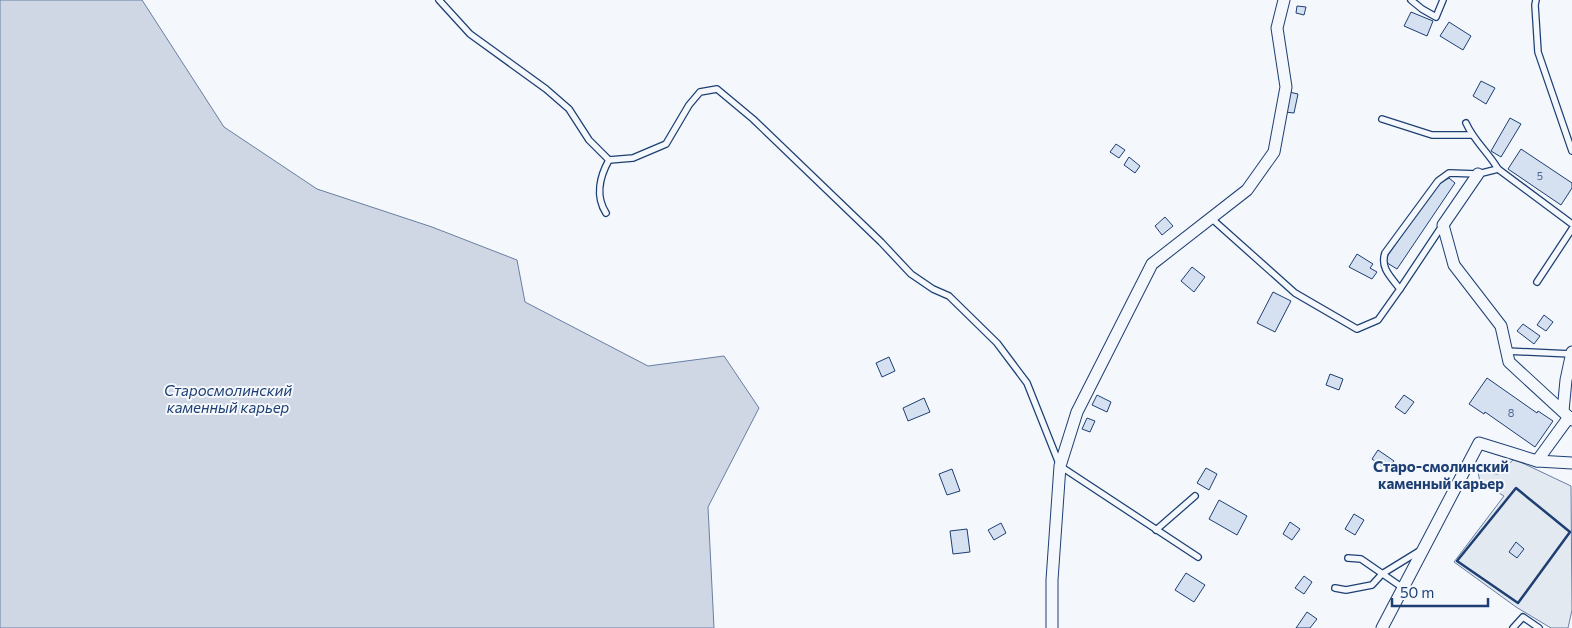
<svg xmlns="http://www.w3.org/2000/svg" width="1572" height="628" font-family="Commissioner,sans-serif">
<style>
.green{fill:#e3e9f0;stroke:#687fa3}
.water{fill:#cfd7e4;stroke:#687fa3}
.building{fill:#d5e0f0;stroke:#1d3f73}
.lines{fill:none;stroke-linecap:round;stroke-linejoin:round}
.service-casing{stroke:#1d3f73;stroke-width:8}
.minor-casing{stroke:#1d3f73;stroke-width:13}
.service{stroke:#f4f7fb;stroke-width:5.5}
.minor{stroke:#f4f7fb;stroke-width:11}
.wall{stroke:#1d3f73;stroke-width:2.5}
.labels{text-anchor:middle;stroke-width:4;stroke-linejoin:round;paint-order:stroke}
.number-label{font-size:11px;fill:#4b6792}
.water-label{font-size:15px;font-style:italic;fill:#1d3f73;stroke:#f4f7fb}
.neighbourhood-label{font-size:15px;font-weight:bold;fill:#1d3f73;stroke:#f4f7fb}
</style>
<rect width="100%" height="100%" fill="#f4f7fb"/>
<path class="green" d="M1514 459 1571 486 1572 610 1568 628H1551L1516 607 1454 562 1504 496 1480 482 1478 472 1498 474Z"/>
<path class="water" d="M0 0H142L224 127 317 189 432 227 517 260 525 302 648 366 724 356 759 408 708 507 714 628H0Z"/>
<g class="building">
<path d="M1297 6 1306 7 1304 15 1296 13Z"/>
<path d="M1411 12 1433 21 1427 36 1404 26Z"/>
<path d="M1449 22 1471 36 1463 50 1440 36Z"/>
<path d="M1481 81 1495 88 1486 104 1473 96Z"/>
<path d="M1289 92 1298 94 1294 113 1285 112Z"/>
<path d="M1510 118 1521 124 1501 157 1491 151Z"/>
<path d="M1116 144 1125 150 1119 158 1110 152Z"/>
<path d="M1521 149 1572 183V188L1561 205 1508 169Z"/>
<path d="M1129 157 1140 166 1135 173 1124 165Z"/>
<path d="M1449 178 1455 183 1397 269 1384 261 1437 185Z"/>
<path d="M1165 217 1173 226 1162 235 1155 226Z"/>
<path d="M1357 254 1373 264 1370 268 1377 272 1372 279 1349 267Z"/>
<path d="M1192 267 1205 277 1194 292 1181 281Z"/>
<path d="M1273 292 1291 301 1275 332 1257 323Z"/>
<path d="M1544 315 1553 322 1546 331 1537 325Z"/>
<path d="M1523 324 1540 336 1534 344 1517 331Z"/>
<path d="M889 357 895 371 882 377 876 363Z"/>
<path d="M1330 374 1343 379 1339 390 1326 385Z"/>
<path d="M1487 378 1537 413 1538 411 1553 421 1535 447 1485 412 1484 414 1469 404Z"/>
<path d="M1097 395 1111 402 1107 412 1092 405Z"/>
<path d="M1404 395 1414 402 1405 414 1395 407Z"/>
<path d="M924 398 930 412 908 421 903 408Z"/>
<path d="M1087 418 1095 421 1090 432 1082 429Z"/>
<path d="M1378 450 1394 461 1387 470 1372 459Z"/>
<path d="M1206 468 1217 474 1209 490 1197 483Z"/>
<path d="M952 469 960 491 947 495 939 474Z"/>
<path d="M1219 500 1247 516 1237 535 1209 519Z"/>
<path d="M1354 514 1364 520 1355 535 1345 529Z"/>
<path d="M1290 522 1300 529 1292 540 1283 534Z"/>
<path d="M1001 523 1006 533 994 540 988 530Z"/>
<path d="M967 529 970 552 953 554 950 531Z"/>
<path d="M1516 542 1524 549 1517 558 1509 552Z"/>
<path d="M1186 573 1205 585 1194 602 1175 590Z"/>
<path d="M1304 576 1312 582 1304 594 1295 588Z"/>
<path d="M1307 612 1317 619 1310 628H1296Z"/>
</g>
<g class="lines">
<defs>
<g id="service">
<path d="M439 0 470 34 546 89 569 109 589 140 609 160 633 158 666 144 689 105 700 92 717 89 753 119 881 242 911 274 933 289 949 296 997 343 1027 383 1060 466 1198 557"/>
<path d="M1411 0 1422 9 1436 17 1443 0"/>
<path d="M1536 0 1535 5 1538 52 1572 151"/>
<path d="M1382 119 1432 135H1471"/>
<path d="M1498 169 1572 224"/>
<path d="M606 213C595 196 600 176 609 160"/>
<path d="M1211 218 1295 293 1357 329 1378 320 1400 289C1391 277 1380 268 1385 253L1438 181 1449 173 1478 174 1498 169C1488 152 1474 141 1466 123"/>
<path d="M1537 282 1572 229"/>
<path d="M1400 289 1442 226"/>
<path d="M1506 351 1571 354"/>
<path d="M1156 530 1195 496"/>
<path d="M1348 558 1361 559 1403 588"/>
<path d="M1335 588 1346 590 1372 585 1382 574 1421 550"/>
<path d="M1513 628 1523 617 1539 628"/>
</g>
<g id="minor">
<path d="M1478 174 1443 225 1454 265 1501 326 1509 362 1572 420"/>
<path d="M1563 411 1566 380 1572 352"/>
<path d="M1537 461 1569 417"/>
<path d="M1052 628V580L1060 466 1077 412 1152 264 1247 190 1274 152 1286 87 1277 28 1284 0"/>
<path d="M1382 628 1479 443 1537 461 1572 463"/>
</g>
</defs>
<use href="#service" class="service-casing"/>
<use href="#minor" class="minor-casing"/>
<use href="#service" class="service"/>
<use href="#minor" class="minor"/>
<path class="wall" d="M1516 488 1570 532 1518 603 1457 561Z"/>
</g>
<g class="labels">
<g class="number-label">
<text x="1540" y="180">5</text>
<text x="1511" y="417">8</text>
</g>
<g class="water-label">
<text x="228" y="396">Старосмолинский<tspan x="228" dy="17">каменный карьер</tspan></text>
</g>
<g class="neighbourhood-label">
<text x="1441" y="472">Старо-смолинский<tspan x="1441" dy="17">каменный карьер</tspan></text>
</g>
</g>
<path d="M1392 598v8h96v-8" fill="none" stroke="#1d3f73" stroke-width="2.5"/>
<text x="1400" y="598" font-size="15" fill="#1d3f73" stroke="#f4f7fb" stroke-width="4" paint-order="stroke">50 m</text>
</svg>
